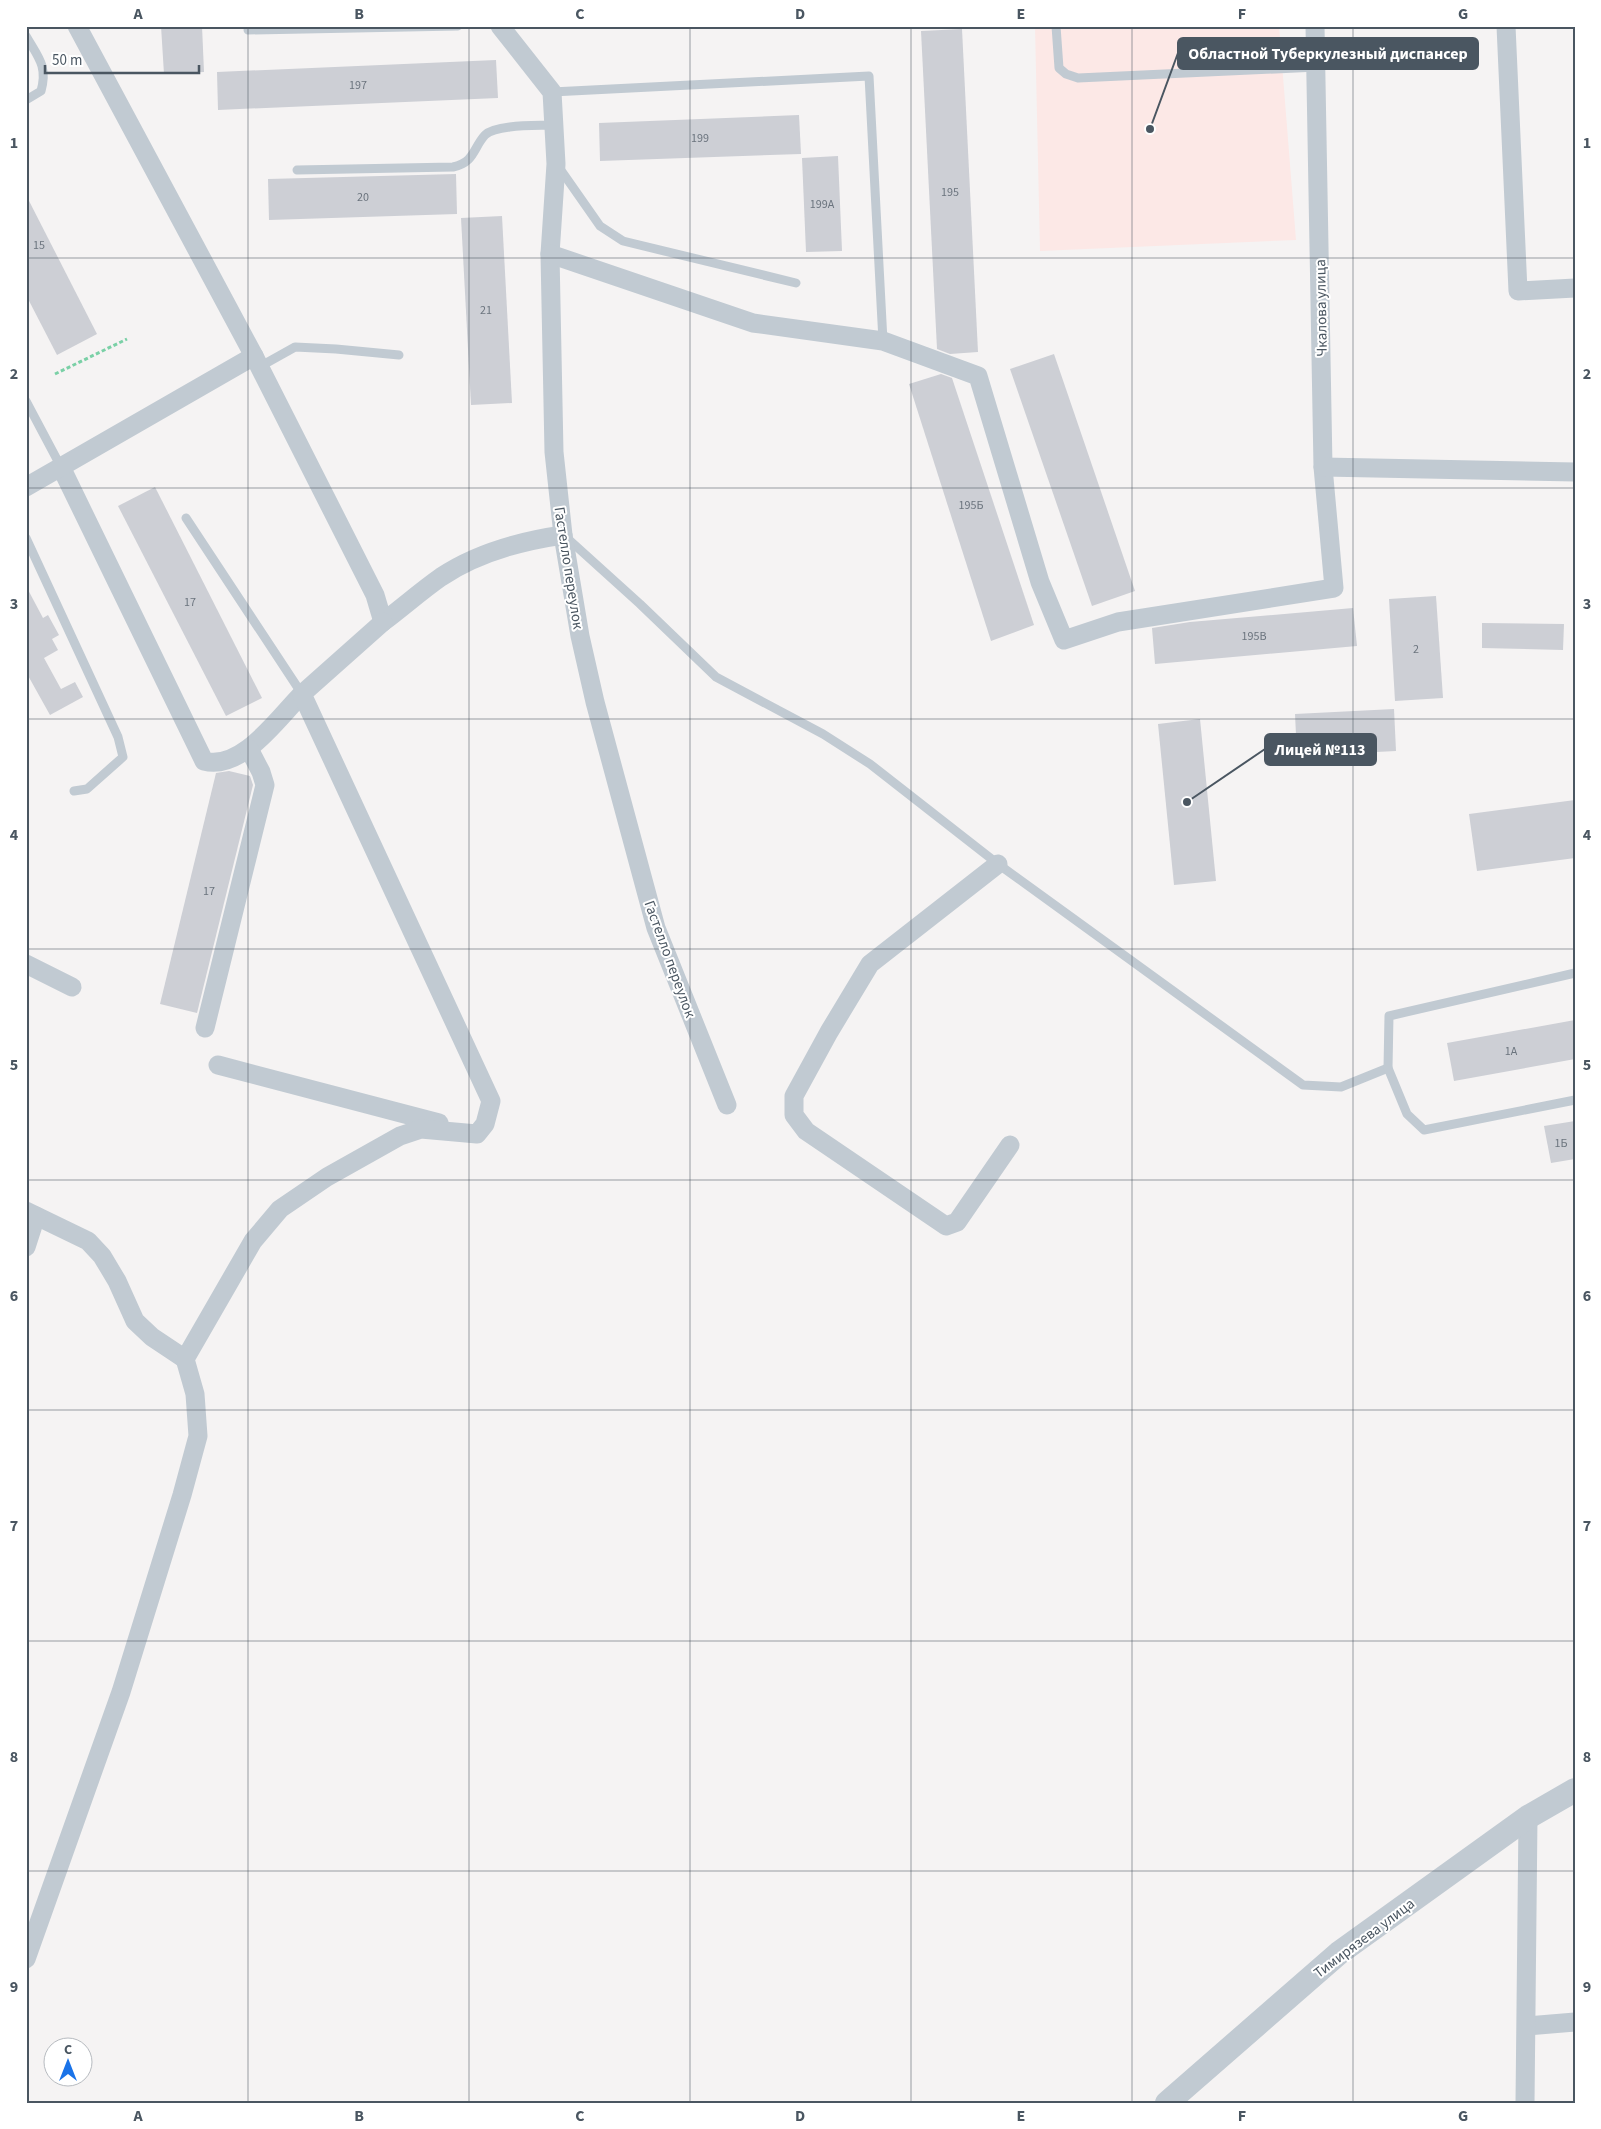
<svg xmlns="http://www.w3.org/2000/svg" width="1601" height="2129" font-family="'Source Sans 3',sans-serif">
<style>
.medical{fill:#fce8e6}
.building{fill:#cdcfd5}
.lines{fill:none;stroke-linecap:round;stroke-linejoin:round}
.path{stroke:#7ad0a6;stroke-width:3;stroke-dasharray:4 2.5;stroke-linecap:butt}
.service{stroke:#c1cad2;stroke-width:9}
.minor{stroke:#c1cad2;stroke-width:19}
.tertiary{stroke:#c1cad2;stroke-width:24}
.grid{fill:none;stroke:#4a5661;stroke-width:1;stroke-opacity:0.55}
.labels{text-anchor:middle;stroke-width:4;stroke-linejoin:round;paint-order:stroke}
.number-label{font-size:12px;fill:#6b747e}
.street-label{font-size:15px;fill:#4a5661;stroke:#fff}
.leader{fill:none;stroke:#4a5661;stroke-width:2}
.callout-dot{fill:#4a5661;stroke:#fff;stroke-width:2}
.callout{fill:#4a5661;stroke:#4a5661;stroke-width:2}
.callout-label{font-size:16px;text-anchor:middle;font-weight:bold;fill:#fff}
.neatline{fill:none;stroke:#4a5661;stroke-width:2}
.grid-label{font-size:16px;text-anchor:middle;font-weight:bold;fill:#4a5661}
</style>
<rect width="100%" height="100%" fill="#f5f3f3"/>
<path class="medical" d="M1035 26H1279L1296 240 1040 251Z"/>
<g class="building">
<path d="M161 26H202L204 72 164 74Z"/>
<path d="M962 29 978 352 950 354 937 349 921 31Z"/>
<path d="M496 60 498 98 218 110 217 72Z"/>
<path d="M799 115 801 154 600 161 599 123Z"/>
<path d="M838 156 842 251 806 252 802 158Z"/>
<path d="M456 174 457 214 269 220 268 179Z"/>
<path d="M26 195 97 334 57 355 26 295Z"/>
<path d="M502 216 512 403 471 405 461 218Z"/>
<path d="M1054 354 1135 591 1092 606 1010 369Z"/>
<path d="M941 374 952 378 1034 625 991 641 909 384Z"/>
<path d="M155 487 262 698 226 716 118 506Z"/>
<path d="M26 586 43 618 48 615 59 635 52 639 58 650 44 658 61 689 75 682 83 697 50 715 26 672Z"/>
<path d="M1436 596 1443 698 1395 701 1389 599Z"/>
<path d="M1353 608 1357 646 1155 664 1152 628 1190 622Z"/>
<path d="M1482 623 1564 624 1563 650 1482 648Z"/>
<path d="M1394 709 1396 751 1297 756 1295 714Z"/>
<path d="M1200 719 1216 881 1174 885 1158 724Z"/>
<path d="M229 771 250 776 253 785 197 1013 160 1004 216 773Z"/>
<path d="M1575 800V858L1477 871 1469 814Z"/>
<path d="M1575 1020V1059L1454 1081 1447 1043Z"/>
<path d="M1575 1121V1159L1551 1163 1544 1126Z"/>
</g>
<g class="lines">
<path class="path" d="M55 374 127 339"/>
<g class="service">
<path d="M1056 26 1059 68 1066 74 1078 78 1317 67"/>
<path d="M248 30 458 26"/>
<path d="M26 36C38 57 48 66 41 91L26 100"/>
<path d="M552 92 869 76 883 341"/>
<path d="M558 166 600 226 623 241 796 283"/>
<path d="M297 170 453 167C475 162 473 148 485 135 497 124 538 126 554 125"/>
<path d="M261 366 295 347 336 349 399 355"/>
<path d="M26 401 61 467"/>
<path d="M186 518 302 694"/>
<path d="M26 538 118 737 123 757 87 789 74 791"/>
<path d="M567 538 640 604 716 677 823 734 870 764 998 864 1303 1085 1341 1087 1388 1068"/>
<path d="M1575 973 1389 1016 1388 1068 1407 1114 1424 1130 1575 1100"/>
</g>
<g class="minor">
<path d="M77 26 254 356"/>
<path d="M500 26 552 92 556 164 550 254 554 452 563 535 580 636 595 702 656 928 727 1105"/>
<path d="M1506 26 1518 291 1575 288"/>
<path d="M550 254 753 323 883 341 978 376 1040 582 1064 640 1118 622 1334 588 1323 467 1315 26"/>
<path d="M61 467 204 761C242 771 278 718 302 694"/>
<path d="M1323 467 1575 472"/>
<path d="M26 487 254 356 375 595 383 622C403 607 421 591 441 577 477 553 521 541 563 535"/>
<path d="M998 864 870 964 829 1032 794 1096V1115L806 1131 946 1226 957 1222 1010 1145"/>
<path d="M26 964 72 987"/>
<path d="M205 1028 265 785 261 772 249 749"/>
<path d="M218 1065 439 1123"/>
<path d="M26 1211 88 1241 102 1256 117 1281 135 1321 152 1337 185 1359"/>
<path d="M26 1247 36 1216"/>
<path d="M26 1959 121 1692 182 1495 198 1436 195 1394 185 1359 253 1241 280 1209 327 1177 400 1136 421 1129 477 1134 485 1124 491 1101 302 694 383 622"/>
<path d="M1527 2026 1575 2022"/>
<path d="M1525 2103 1528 1817"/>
</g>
<path class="tertiary" d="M1167 2103 1339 1953 1528 1817 1575 1790"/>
</g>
<path class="grid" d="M248 26V2103M469 26V2103M690 26V2103M911 26V2103M1132 26V2103M1353 26V2103M26 258H1575M26 488H1575M26 719H1575M26 949H1575M26 1180H1575M26 1410H1575M26 1641H1575M26 1871H1575"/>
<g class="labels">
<g class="number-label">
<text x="358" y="89">197</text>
<text x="700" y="142">199</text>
<text x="950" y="196">195</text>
<text x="363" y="201">20</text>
<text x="822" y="208">199А</text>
<text x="39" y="249">15</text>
<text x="486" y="314">21</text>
<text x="971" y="509">195Б</text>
<text x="190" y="606">17</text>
<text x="1254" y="640">195В</text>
<text x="1416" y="653">2</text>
<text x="209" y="895">17</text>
<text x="1511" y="1055">1А</text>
<text x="1561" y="1147">1Б</text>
</g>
<g class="street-label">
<text transform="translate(1321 308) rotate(-91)" y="5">Чкалова улица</text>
<text transform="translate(569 568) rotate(81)" y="5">Гастелло переулок</text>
<text transform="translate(670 959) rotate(70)" y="5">Гастелло переулок</text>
<text transform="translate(1364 1938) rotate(-37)" y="5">Тимирязева улица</text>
</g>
</g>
<path class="leader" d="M1150 129L1178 53M1187 802L1265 749"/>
<g class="callout-dot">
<circle cx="1150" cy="129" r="5"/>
<circle cx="1187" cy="802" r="5"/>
</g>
<g class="callout">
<rect x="1178" y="38" width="300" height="31" rx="5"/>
<rect x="1265" y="734" width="111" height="31" rx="5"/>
</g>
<g class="callout-label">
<text x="1328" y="59">Областной Туберкулезный диспансер</text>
<text x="1320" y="755">Лицей №113</text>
</g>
<rect width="1601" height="2129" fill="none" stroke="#ffffff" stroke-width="55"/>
<g transform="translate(68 2062)"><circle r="24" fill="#ffffff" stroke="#b7bbc0"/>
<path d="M0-4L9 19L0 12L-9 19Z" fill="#1a73e8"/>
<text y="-8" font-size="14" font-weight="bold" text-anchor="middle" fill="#4a5661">С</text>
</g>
<path d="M45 65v8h154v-8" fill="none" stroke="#4a5661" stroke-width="2.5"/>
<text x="52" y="65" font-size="15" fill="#4a5661" stroke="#ffffff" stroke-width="4" paint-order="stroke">50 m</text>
<rect x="28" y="28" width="1546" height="2074" class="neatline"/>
<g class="grid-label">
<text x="138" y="19">A</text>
<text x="359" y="19">B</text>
<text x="580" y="19">C</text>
<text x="800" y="19">D</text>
<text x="1021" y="19">E</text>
<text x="1242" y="19">F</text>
<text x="1463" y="19">G</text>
<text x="14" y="148">1</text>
<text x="1587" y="148">1</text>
<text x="14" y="379">2</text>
<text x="1587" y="379">2</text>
<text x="14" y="609">3</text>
<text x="1587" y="609">3</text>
<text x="14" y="840">4</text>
<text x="1587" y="840">4</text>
<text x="14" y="1070">5</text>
<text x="1587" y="1070">5</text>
<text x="14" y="1301">6</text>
<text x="1587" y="1301">6</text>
<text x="14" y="1531">7</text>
<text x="1587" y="1531">7</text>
<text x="14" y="1762">8</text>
<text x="1587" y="1762">8</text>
<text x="14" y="1992">9</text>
<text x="1587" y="1992">9</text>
<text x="138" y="2121">A</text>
<text x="359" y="2121">B</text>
<text x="580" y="2121">C</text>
<text x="800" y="2121">D</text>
<text x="1021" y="2121">E</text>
<text x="1242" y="2121">F</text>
<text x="1463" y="2121">G</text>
</g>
</svg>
